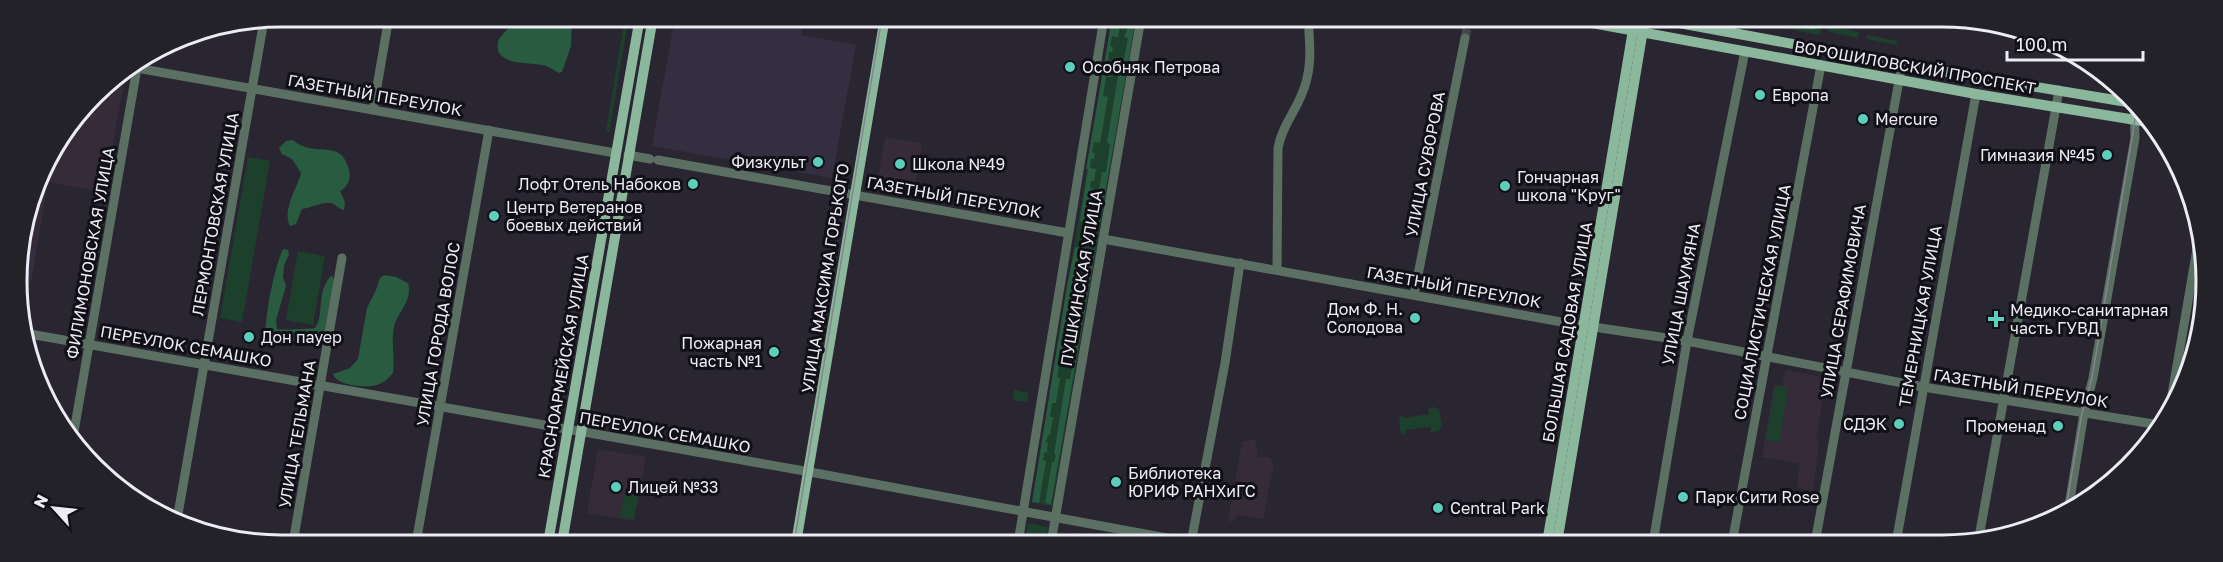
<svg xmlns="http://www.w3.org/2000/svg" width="2223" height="562" font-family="'Golos Text',sans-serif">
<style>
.built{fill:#332e40}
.education{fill:#362b39}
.green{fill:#1d402d}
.forest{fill:#285b40}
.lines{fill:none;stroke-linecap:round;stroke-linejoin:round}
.minor-tunnel{stroke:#46444f;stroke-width:9;stroke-dasharray:9 4.5;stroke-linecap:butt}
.minor{stroke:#5b7063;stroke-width:9}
.major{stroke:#8bb89d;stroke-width:10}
.tram{stroke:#86848e;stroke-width:1.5}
.poi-dot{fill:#5bcebc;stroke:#111016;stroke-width:2}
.labels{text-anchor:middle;stroke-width:6;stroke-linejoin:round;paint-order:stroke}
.poi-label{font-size:16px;fill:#edebf3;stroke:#111016;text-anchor:start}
.street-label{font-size:16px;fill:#edebf3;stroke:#111016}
.rim{fill:none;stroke:#edebf3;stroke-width:3}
</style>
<rect width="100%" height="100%" fill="#292632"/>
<g class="built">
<path d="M675 17H803L801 35 856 45 832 178 652 146Z"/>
<path d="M22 246 37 248 31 281 19 284 17 263Z"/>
<path d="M1072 532 1118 540 1136 543H1069Z"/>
</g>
<g class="education">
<path d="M123 72H126L104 192 48 182 37 248 22 246 44 164 106 82Z"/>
<path d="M885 137 922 143 914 193 877 187Z"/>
<path d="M1786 370 1830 378 1827 398H1823L1816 440 1819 441 1813 491 1797 488 1800 464 1762 457 1774 385 1782 386Z"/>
<path d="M1255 439 1258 457H1269L1274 464 1263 519 1238 515 1234 520 1228 522 1242 442Z"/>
<path d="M598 449 646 457 634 521 587 513Z"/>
</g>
<g class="green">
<path d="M625 17H629L609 132 606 131Z"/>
<path d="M1112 18H1136L1052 506 1032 502Z"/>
<path d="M1731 18 1823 19 1820 35Z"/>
<path d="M1827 19H1842L1840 28 1859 32 1858 38 1830 32 1826 28Z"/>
<path d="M1867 35 1897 41V45L1867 39Z"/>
<path d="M248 157 270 161 242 322 220 318Z"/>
<path d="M298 251 325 256 313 325 286 320Z"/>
<path d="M1775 386 1788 388 1779 442 1766 440Z"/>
<path d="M1014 390 1029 393 1027 402 1013 400Z"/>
<path d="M1434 407 1439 410 1442 426 1438 431 1431 432 1430 427 1406 430 1404 436C1399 432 1398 421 1401 415L1405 418 1429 414 1428 408Z"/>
<path d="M626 488 639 490 634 519 620 517Z"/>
<path d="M1028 523 1048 527 1045 543H1025Z"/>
</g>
<g class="forest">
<path d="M518 17H572L571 46 562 72 559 73C554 70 548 66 542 65 530 62 493 66 498 42 499 36 514 23 518 17Z"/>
<path d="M1112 18H1121L1118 37 1112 36 1110 46 1113 47 1112 52H1109L1108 63 1113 64 1111 77H1106L1103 96 1108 97 1100 143 1094 142 1092 152 1095 153 1094 159H1091L1090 168 1096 169 1094 181H1091L1090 188 1093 189 1087 222 1080 221 1088 169H1086Z"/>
<path d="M1127 18H1136L1100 222H1097L1099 214 1095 213 1102 172H1106L1110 144 1107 143 1119 70H1122L1128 38 1124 37 1130 23 1127 22Z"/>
<path d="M1782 19H1820L1819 25 1814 30 1781 24Z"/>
<path d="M293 140C311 157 338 141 346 162 348 167 350 171 350 176 349 183 346 188 340 191L345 202 344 210C338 209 337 205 331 203 326 201 309 208 302 209L296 224 290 226C282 209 297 189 301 173L292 159 282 154 279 148 286 141Z"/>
<path d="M1075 247 1083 249 1077 268 1079 269 1077 281 1074 280 1073 302 1070 301 1067 316 1071 317 1065 334 1067 335 1063 361H1060L1057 377 1060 378 1056 403H1052L1050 417H1053L1050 435H1048L1046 442 1048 443 1047 452 1044 453 1043 460 1046 461 1039 503 1032 502 1067 286Z"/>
<path d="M283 249 288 250 289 254 284 266 283 277 286 286 276 320 277 329C280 330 310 329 315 328 325 316 315 291 332 275L334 281 325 341 319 344 277 339 266 336C264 318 275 265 283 249Z"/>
<path d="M1093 251 1095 252 1051 504 1045 503 1052 462H1054L1056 455 1054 454 1066 379H1070L1073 363 1069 362 1077 318H1081L1083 304 1080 303 1087 258 1092 259Z"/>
<path d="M384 275 396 277 408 283C413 301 398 311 394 327 391 340 395 358 393 373 389 378 383 383 377 385 366 388 337 386 333 374L350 368 358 359 367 308 376 290 380 278Z"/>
</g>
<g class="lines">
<path class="minor-tunnel" d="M1465 38 1469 18"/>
<g class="minor">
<path d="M131 67 615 153"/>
<path d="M373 110 389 17"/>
<path d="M628 155 650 159"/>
<path d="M658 160 1068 233"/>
<path d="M1103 239 1567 323 1687 341 1923 387 2160 425"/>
<path d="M1277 270 1278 148C1281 129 1294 113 1301 96 1313 70 1310 46 1308 18"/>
<path d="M1414 295 1465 38"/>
<path d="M24 333 810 472 1194 543"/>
<path d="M2169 412 2199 237"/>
<path d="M72 443 137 68"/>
<path d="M2068 512 2084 413 2093 378 2135 138 2134 104"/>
<path d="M177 520 264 20"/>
<path d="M293 543 342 258"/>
<path d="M416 543 489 130"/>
<path d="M1018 543 1104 18"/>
<path d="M1051 543 1141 18"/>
<path d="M1191 543 1225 363 1240 263"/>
<path d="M1653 543 1687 341 1745 51"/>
<path d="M1732 543 1821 65"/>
<path d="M1815 543 1902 64"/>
<path d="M1896 543 1976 94"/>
<path d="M1978 543 2059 90"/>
</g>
<g class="major">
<path d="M1565 18 1976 94 2154 123"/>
<path d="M1652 18 1928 69 2133 103"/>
<path d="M548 543 640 17"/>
<path d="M562 543 653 17"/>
<path d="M796 543 885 17"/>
<path d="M1547 543 1635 18"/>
<path d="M1557 543 1645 18"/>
</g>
<g class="tram">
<path d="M2065 514 2082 413 2092 378 2137 107"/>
<path d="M794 543 882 17"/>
</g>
</g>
<g class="poi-dot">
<circle cx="1070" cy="67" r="6"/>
<circle cx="1760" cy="95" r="6"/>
<circle cx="1863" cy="119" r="6"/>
<circle cx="2107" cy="155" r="6"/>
<circle cx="818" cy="162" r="6"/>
<circle cx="900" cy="164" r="6"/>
<circle cx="693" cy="184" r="6"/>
<circle cx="1505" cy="186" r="6"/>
<circle cx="494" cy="216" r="6"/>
<circle cx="1415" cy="318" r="6"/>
<path d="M1993 310h6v6h6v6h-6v6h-6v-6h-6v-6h6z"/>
<circle cx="249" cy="337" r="6"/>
<circle cx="774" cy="352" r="6"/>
<circle cx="1899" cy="424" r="6"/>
<circle cx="2058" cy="426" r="6"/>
<circle cx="1116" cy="482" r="6"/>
<circle cx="616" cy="487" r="6"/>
<circle cx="1683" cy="497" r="6"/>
<circle cx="1438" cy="508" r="6"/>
</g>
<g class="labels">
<g class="poi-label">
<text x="1082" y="73">Особняк Петрова</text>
<text x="1772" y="101">Европа</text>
<text x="1875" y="125">Mercure</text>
<text x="2095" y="161" text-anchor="end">Гимназия №45</text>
<text x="806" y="168" text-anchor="end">Физкульт</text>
<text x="912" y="170">Школа №49</text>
<text x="1517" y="183">Гончарная<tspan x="1517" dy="18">школа "Круг"</tspan></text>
<text x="681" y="190" text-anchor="end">Лофт Отель Набоков</text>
<text x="506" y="213">Центр Ветеранов<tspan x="506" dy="18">боевых действий</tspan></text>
<text x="1403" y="315" text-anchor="end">Дом Ф. Н.<tspan x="1403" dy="18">Солодова</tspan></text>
<text x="2010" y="316">Медико-санитарная<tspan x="2010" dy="18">часть ГУВД</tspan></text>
<text x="261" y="343">Дон пауер</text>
<text x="762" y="349" text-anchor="end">Пожарная<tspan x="762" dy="18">часть №1</tspan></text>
<text x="1887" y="430" text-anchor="end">СДЭК</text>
<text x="2046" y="432" text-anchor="end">Променад</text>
<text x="1128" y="479">Библиотека<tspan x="1128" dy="18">ЮРИФ РАНХиГС</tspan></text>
<text x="628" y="493">Лицей №33</text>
<text x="1695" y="503">Парк Сити Rose</text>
<text x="1450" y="514">Central Park</text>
</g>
<g class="street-label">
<text transform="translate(1915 67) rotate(10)" y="6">ВОРОШИЛОВСКИЙ ПРОСПЕКТ</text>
<text transform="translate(375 95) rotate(10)" y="6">ГАЗЕТНЫЙ ПЕРЕУЛОК</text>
<text transform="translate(1425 164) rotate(-79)" y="6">УЛИЦА СУВОРОВА</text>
<text transform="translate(954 197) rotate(10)" y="6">ГАЗЕТНЫЙ ПЕРЕУЛОК</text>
<text transform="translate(215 214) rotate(-80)" y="6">ЛЕРМОНТОВСКАЯ УЛИЦА</text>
<text transform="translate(90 253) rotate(-80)" y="6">ФИЛИМОНОВСКАЯ УЛИЦА</text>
<text transform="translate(825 278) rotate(-81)" y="6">УЛИЦА МАКСИМА ГОРЬКОГО</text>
<text transform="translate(1081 278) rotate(-80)" y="6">ПУШКИНСКАЯ УЛИЦА</text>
<text transform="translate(1454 287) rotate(10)" y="6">ГАЗЕТНЫЙ ПЕРЕУЛОК</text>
<text transform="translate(1681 294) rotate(-79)" y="6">УЛИЦА ШАУМЯНА</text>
<text transform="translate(1843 301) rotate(-80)" y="6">УЛИЦА СЕРАФИМОВИЧА</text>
<text transform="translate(1762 302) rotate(-79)" y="6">СОЦИАЛИСТИЧЕСКАЯ УЛИЦА</text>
<text transform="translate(1920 316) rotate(-80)" y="6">ТЕМЕРНИЦКАЯ УЛИЦА</text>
<text transform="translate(1567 332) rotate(-80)" y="6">БОЛЬШАЯ САДОВАЯ УЛИЦА</text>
<text transform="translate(438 334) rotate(-80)" y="6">УЛИЦА ГОРОДА ВОЛОС</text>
<text transform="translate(186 346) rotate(10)" y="6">ПЕРЕУЛОК СЕМАШКО</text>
<text transform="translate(563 366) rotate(-80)" y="6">КРАСНОАРМЕЙСКАЯ УЛИЦА</text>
<text transform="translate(2021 388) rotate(9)" y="6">ГАЗЕТНЫЙ ПЕРЕУЛОК</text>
<text transform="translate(665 432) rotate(10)" y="6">ПЕРЕУЛОК СЕМАШКО</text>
<text transform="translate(297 434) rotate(-80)" y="6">УЛИЦА ТЕЛЬМАНА</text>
</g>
</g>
<path d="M0 0H2223V562H0ZM281 27H1942A254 254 0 0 1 2196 281V281A254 254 0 0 1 1942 535H281A254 254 0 0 1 27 281V281A254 254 0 0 1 281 27Z" fill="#232228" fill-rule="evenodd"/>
<path class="rim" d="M281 27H1942A254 254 0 0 1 2196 281V281A254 254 0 0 1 1942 535H281A254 254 0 0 1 27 281V281A254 254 0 0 1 281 27Z"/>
<g transform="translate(54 508) rotate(297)" stroke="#111016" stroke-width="4.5" paint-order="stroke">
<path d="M0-4.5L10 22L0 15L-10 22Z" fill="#edebf3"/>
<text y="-9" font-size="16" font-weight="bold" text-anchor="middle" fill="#edebf3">N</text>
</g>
<path d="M2007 51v9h136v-9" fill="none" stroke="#edebf3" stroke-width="3"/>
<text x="2016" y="51" font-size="18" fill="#edebf3" stroke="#111016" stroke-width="4.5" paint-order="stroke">100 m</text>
</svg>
